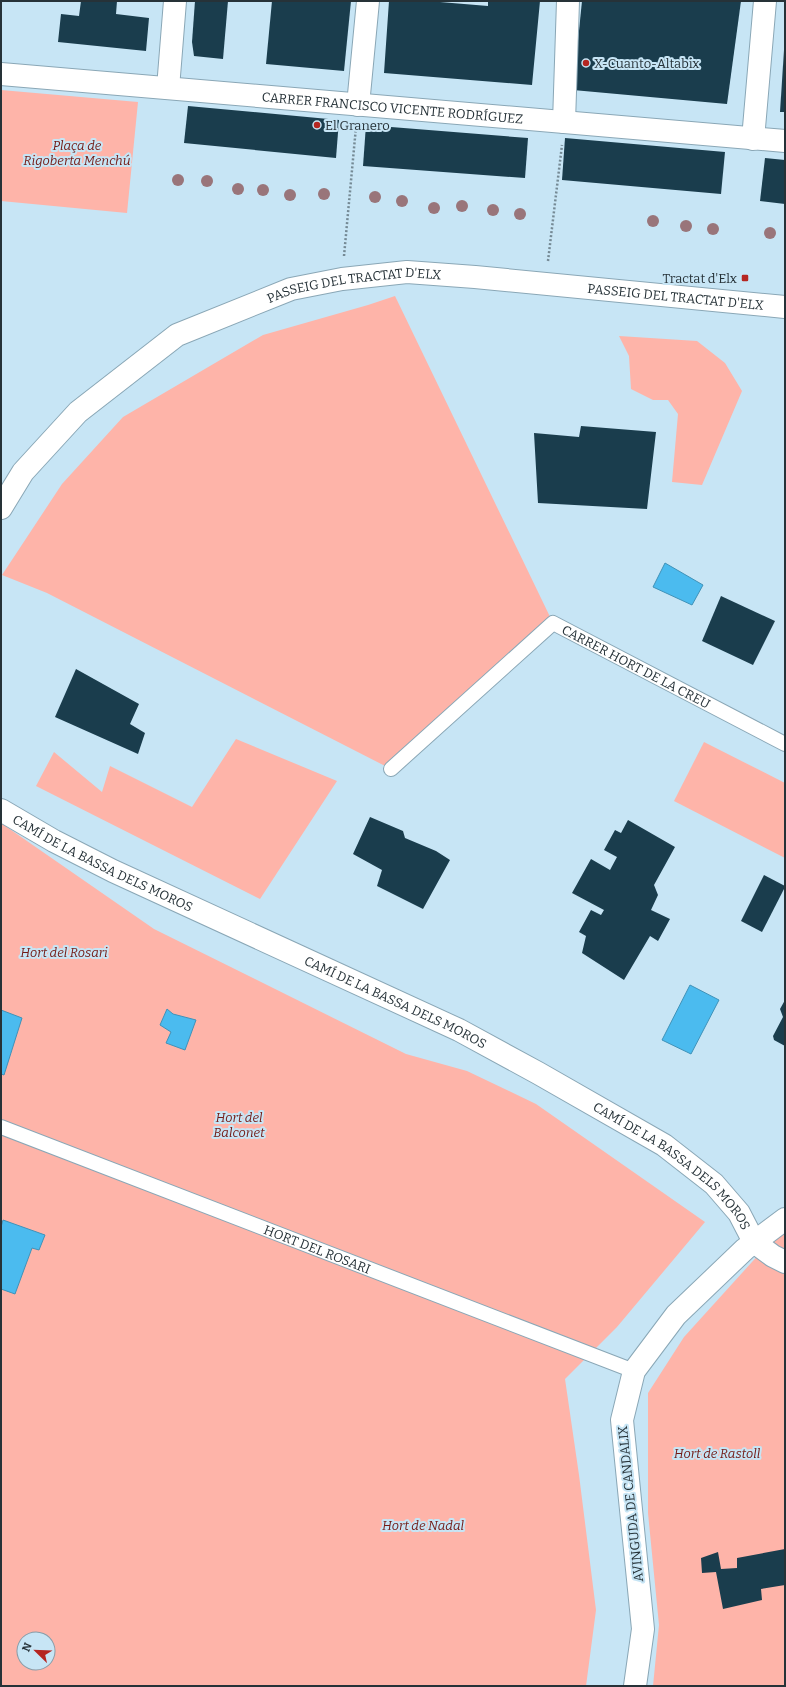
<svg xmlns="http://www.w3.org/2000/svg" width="786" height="1687" font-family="Bitter,serif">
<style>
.green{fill:#feb4a9;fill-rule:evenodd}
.water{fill:#4bbbef;stroke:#4092b8}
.building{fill:#1a3d4d}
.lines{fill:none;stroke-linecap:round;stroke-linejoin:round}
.lane-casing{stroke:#8aa7b6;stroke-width:16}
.street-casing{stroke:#8aa7b6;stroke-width:24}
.secondary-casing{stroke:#8aa7b6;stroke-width:24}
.path{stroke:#758a95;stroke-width:2.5;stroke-dasharray:2 2;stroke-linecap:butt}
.lane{stroke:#fff;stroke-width:14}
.street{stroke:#fff;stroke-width:22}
.secondary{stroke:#fff;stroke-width:22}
.tree{fill:#99757a}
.poi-dot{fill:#b52621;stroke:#c7e5f5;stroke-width:1.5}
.labels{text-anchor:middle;stroke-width:4;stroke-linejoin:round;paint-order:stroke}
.poi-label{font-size:13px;fill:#263238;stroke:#c7e5f5;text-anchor:start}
.street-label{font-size:13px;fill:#263238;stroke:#c7e5f5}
.park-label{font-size:13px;font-style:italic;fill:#731a15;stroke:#c7e5f5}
</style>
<rect width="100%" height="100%" fill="#c7e5f5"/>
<g class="green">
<path d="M1 90 138 102 127 213 1 201Z"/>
<path d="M395 296 553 623 391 769 47 593 2 575 62 484 123 417 263 335 368 305Z"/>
<path d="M619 336 697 341 725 363 742 391 702 485 672 482 678 414 668 400H653L631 389 629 356Z"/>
<path d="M236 739 337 781 260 899 36 786 54 752 102 792 110 766 192 807Z"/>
<path d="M704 742 785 783V858L674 801Z"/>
<path d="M1 823 154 929 406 1054 467 1071 536 1104 705 1222 617 1327 565 1379 579 1475 596 1610 586 1686H1ZM24 1639H48V1663H24Z"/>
<path d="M785 1231V1686H653L659 1625 648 1513V1393L684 1337 771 1241Z"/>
</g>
<g class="water">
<path d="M665 563 703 585 692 605 653 587Z"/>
<path d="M690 985 719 1000 691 1054 662 1040Z"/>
<path d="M167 1009 173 1014 196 1020 185 1050 166 1043 171 1032 160 1025Z"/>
<path d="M1 1010 22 1018 4 1075 1 1074Z"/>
<path d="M3 1220 45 1235 39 1250 32 1248 15 1294 1 1289V1227Z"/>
</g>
<g class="building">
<path d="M81 1H117L116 14 149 18 146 51 58 42 61 14 79 16Z"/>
<path d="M195 1H228L223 59 194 56 192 42Z"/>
<path d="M272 1H351L344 71 266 64Z"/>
<path d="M389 1H441L440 2 488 6V1H540L532 85 384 73Z"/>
<path d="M582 1H741L727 104 573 90Z"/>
<path d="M784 50H785V112H780Z"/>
<path d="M188 106 339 120 336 158 184 143Z"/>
<path d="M366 125 528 138 525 178 363 166Z"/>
<path d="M565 138 725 152 721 194 562 180Z"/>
<path d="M765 158 785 160V204L760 201Z"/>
<path d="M581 426 656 432 647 509 538 503 534 433 579 437Z"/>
<path d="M721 596 775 621 753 665 702 641Z"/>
<path d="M76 669 139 704 130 724 145 733 138 754 55 717Z"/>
<path d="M370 817 403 831 405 838 436 851 450 860 423 909 377 886 382 870 353 854Z"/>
<path d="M628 820 675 847 654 885 658 895 651 910 670 919 658 941 650 936 624 980 582 953 586 936 579 932 591 910 601 915 604 910 572 893 591 859 610 870 617 857 604 850 615 830 621 833Z"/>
<path d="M764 875 785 886V887L762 932 741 921Z"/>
<path d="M785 1000V1046L774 1040 773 1036 783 1017 780 1009Z"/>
<path d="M785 1549V1585L761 1589 762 1600 723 1609 716 1572 702 1573 701 1558 718 1552 721 1569 737 1568V1558Z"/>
</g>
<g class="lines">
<defs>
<g id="lane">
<path id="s1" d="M391 769 553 623 785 744"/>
<path id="s2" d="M1 1127 634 1371"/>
</g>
<g id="street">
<path id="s3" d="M1 74 785 141"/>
<path d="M168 88 175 1"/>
<path d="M358 105 368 1"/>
<path d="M564 122 568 1"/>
<path d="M753 139 765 1"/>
<path id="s4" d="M1 508 23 472 78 412 177 335 291 289 342 279 407 272 475 277 785 307"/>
<path id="s5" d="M1 810 54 841 113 871 459 1030 538 1073 664 1145 714 1184 739 1213 754 1242 773 1256 785 1262"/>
</g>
<path id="secondary" d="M635 1686 643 1629 622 1420 634 1371 676 1315 745 1249 785 1219"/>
</defs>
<use href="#lane" class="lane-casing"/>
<use href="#street" class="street-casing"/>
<use href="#secondary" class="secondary-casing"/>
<g class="path">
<path d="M344 256 356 127"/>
<path d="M548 261 562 145"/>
</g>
<use href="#lane" class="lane"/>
<use href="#street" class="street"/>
<use href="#secondary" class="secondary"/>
</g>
<g class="tree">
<circle cx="178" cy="180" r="6"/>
<circle cx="207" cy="181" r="6"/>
<circle cx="238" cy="189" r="6"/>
<circle cx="263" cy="190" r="6"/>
<circle cx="324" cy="194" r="6"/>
<circle cx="290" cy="195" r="6"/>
<circle cx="375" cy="197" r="6"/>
<circle cx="402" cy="201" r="6"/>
<circle cx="462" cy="206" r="6"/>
<circle cx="434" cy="208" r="6"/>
<circle cx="493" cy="210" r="6"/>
<circle cx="520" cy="214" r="6"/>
<circle cx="653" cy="221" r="6"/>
<circle cx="686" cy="226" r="6"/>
<circle cx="713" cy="229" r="6"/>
<circle cx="770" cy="233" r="6"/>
</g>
<g class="poi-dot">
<circle cx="586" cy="63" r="4"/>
<circle cx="317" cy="125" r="4"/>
<rect x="741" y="274" width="8" height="8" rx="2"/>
</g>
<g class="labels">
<g class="poi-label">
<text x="594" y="68">X-Cuanto-Altabix</text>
<text x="325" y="130">El Granero</text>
<text x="737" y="283" text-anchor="end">Tractat d'Elx</text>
</g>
<g class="street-label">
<text dy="5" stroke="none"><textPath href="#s3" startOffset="393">CARRER FRANCISCO VICENTE RODRÍGUEZ</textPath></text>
<text dy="5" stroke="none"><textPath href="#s4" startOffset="435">PASSEIG DEL TRACTAT D'ELX</textPath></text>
<text dy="5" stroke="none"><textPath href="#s4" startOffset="759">PASSEIG DEL TRACTAT D'ELX</textPath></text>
<text dy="5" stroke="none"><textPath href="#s1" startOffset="312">CARRER HORT DE LA CREU</textPath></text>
<text dy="5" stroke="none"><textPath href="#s5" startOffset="115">CAMÍ DE LA BASSA DELS MOROS</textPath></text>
<text dy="5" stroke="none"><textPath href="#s5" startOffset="439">CAMÍ DE LA BASSA DELS MOROS</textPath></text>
<text dy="5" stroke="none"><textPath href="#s5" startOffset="763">CAMÍ DE LA BASSA DELS MOROS</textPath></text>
<text dy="5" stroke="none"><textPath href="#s2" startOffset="339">HORT DEL ROSARI</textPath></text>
<text transform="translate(630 1504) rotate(-96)" y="5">AVINGUDA DE CANDALIX</text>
</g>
<g class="park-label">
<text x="77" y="150">Plaça de<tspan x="77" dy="15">Rigoberta Menchú</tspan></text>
<text x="64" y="957">Hort del Rosari</text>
<text x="239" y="1122">Hort del<tspan x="239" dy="15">Balconet</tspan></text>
<text x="717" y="1458">Hort de Rastoll</text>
<text x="423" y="1530">Hort de Nadal</text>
</g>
</g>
<rect width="786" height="1687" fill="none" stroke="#263238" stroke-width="4"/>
<g transform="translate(36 1651) rotate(293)"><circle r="19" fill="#c7e5f5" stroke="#879da9"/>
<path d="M0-3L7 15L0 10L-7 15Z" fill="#b52621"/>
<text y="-6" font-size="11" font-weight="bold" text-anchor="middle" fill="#263238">N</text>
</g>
</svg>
